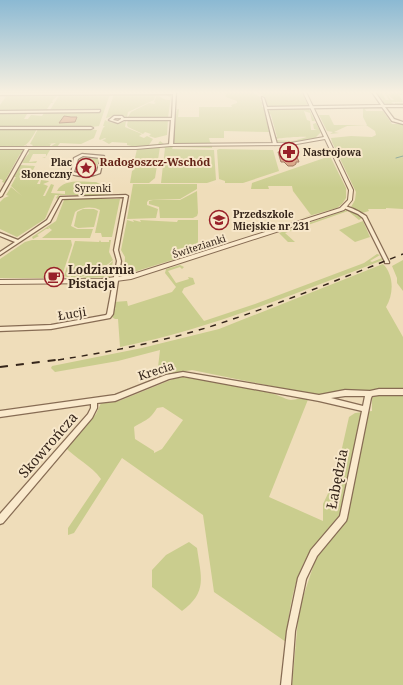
<svg xmlns="http://www.w3.org/2000/svg" width="403" height="685" font-family="'Noto Serif',serif">
<style>
.green{fill:#cacd8e;fill-rule:evenodd}
.lines{fill:none;stroke-linecap:round;stroke-linejoin:round}
.stream{stroke:#678d81;stroke-width:1}
.building{fill:#d0916e;stroke:#875339}
.minor-casing{stroke:#876c54;stroke-width:2.5}
.tertiary-casing{stroke:#876c54;stroke-width:2}
.minor{fill:#faeacd;fill-rule:evenodd}
.tertiary{fill:#faeacd;fill-rule:evenodd}
.rail-far1{stroke:#35251a;stroke-width:1.5;stroke-dasharray:6 6;stroke-linecap:butt}
.rail{stroke:#35251a;stroke-width:2;stroke-dasharray:8 8;stroke-linecap:butt}
.labels{text-anchor:middle;stroke-width:4;stroke-linejoin:round;paint-order:stroke}
.far-poi-label{font-size:10px;font-weight:bold;fill:#35251a;stroke:#f7e7ca;text-anchor:start}
.far-street-label{font-size:10px;fill:#35251a;stroke:#f7e7ca}
.far-neighbourhood-label{font-size:11px;font-weight:bold;fill:#642317;stroke:#f7e7ca}
.poi-label{font-size:12px;font-weight:bold;fill:#35251a;stroke:#f7e7ca;text-anchor:start}
.street-label{font-size:12px;fill:#35251a;stroke:#f7e7ca}
.near-street-label{font-size:14px;fill:#35251a;stroke:#f7e7ca}
</style>
<rect width="100%" height="100%" fill="#efddba"/>
<g class="green">
<path d="M225 92C237 92 254 89 262 99H260L261 102H263L264 103 262 104V107H264L265 111H264L269 132 224 131V138H209L210 142H212L210 143H173L174 114H176L177 110H175L179 109 178 117H199V107H232L231 105 237 103V101L226 97Z"/>
<path d="M258 92H302L308 106 269 107 265 99 266 98Z"/>
<path d="M376 92H381L386 100H389L384 92H386L391 100H394L388 94 402 92 403 95H399L403 102H391L395 105V103H403V106L385 105 387 104 383 103V100Z"/>
<path d="M54 94 58 95 52 101 53 103H51L47 109H49L46 111H0V105L7 95Z"/>
<path d="M60 94H110L99 126 85 128V126L67 128 68 126 0 127V112L27 114 24 119H28L31 115 42 116 44 113 48 112H100L97 110H50Z"/>
<path d="M114 94H154L156 95 154 100 128 112 127 117 117 115 106 118Z"/>
<path d="M157 94 161 95H158C161 98 165 100 170 100V97L163 94 171 95 168 118 128 117 131 112 149 103 154 104 156 103 154 102Z"/>
<path d="M380 106 381 107 365 109 366 111H383L392 124H403V209L386 208V209H368L369 211 362 213 351 207 355 200 356 192 332 142 331 138 351 136 372 137 376 135 375 131 366 125 347 126 334 132 339 133 330 134 333 132 327 131 319 115H329L334 125H367L363 117V108Z"/>
<path d="M268 109H309L315 121H312L310 113 304 111 307 120 310 121 311 130H317L314 129 313 124 316 123 321 132 316 137 318 138H315L294 142H277V140L293 141 307 137C304 136 278 138 276 139L275 137H277L271 115 268 112 270 111Z"/>
<path d="M168 119 167 135 155 138 149 136 151 134 145 132 143 134 128 127 127 125 128 120Z"/>
<path d="M105 120C113 124 118 124 126 121L125 127 142 134 139 136 144 138 147 136 153 139 149 145 158 144 160 141 164 144 136 147 127 145V143L112 142 109 144 102 140 106 139 105 138 100 140 99 139 103 128 105 126H103Z"/>
<path d="M0 129H37C24 152 23 147 0 147Z"/>
<path d="M38 129H86L97 130 94 138 81 144 60 143 57 147H50L56 143 48 144H51L49 147H31L33 145 30 144Z"/>
<path d="M176 145H212V148L173 147 172 149 214 150 216 180 207 183H161L165 148 163 147Z"/>
<path d="M160 147 155 178 149 183H130L132 171 135 169 133 167 137 149Z"/>
<path d="M0 149H20L24 151 22 154H20L6 179H8L5 183 2 182 3 180 0 179Z"/>
<path d="M31 149 50 150 45 158H42L46 157V154H33L29 162 37 161 36 163H23L22 162 29 153 28 151Z"/>
<path d="M219 149 273 150 279 171 243 183H225V181L219 179 217 150Z"/>
<path d="M330 156 346 188V198L342 204 337 208 302 218 311 215 293 191 292 186H268L269 189H251L252 183Z"/>
<path d="M83 158 99 159 95 171 93 172H76L80 159Z"/>
<path d="M20 165 35 166 33 170 26 168 20 178V180H39L40 177H38L39 175H42L37 184H40L41 180 49 181 48 182 43 184 48 186 43 196H45L51 184 54 185 51 193 65 194V191H57C63 178 84 182 96 182L100 184 99 191H92L90 194 103 193 108 184 112 185 109 195H59L58 199 56 198 58 195H55L45 219 17 237 0 229V202L4 198 9 196 6 195 11 187 22 196 11 186 16 177H14Z"/>
<path d="M133 184H197V189L180 199 149 200 147 202V205L158 209 156 218 127 219Z"/>
<path d="M197 191 198 213 197 216 193 218H160L159 207 149 204V201L153 200H180Z"/>
<path d="M66 199H120L112 237H102L101 233H95L100 210C93 206 81 207 75 212L71 226 77 229H93L90 238H42L52 230 48 227 49 229H46L37 235 39 236 33 239 32 237 56 221 64 200Z"/>
<path d="M83 209H94L98 211 94 227 78 228 74 226 77 212Z"/>
<path d="M347 210 357 213 362 218 359 220 348 211 285 233 295 242H288L279 233Z"/>
<path d="M127 220 134 222 133 220 141 222 140 220 177 222 178 220H198V252L124 275 125 257 121 250Z"/>
<path d="M363 221 370 237 355 242 339 230Z"/>
<path d="M32 240H71L72 245 62 276 60 278H0V259L25 242Z"/>
<path d="M100 240 101 242H109V240H111L109 252 113 260C101 270 87 278 71 278V276L67 277 64 276 75 241 99 242Z"/>
<path d="M377 254 380 255 370 261 372 262 382 258 383 260C296 293 211 329 120 347L118 319H115L112 317 113 310 116 308 114 307V302L127 301 128 306 172 292 176 287 165 273 166 269 180 265 184 267 182 269 180 267 168 271 176 283 189 279 188 277 193 278 195 284 184 288 182 292 204 321 255 304 364 263Z"/>
<path d="M403 260V291L397 283V278L392 266Z"/>
<path d="M113 261 110 277 82 278 104 269Z"/>
<path d="M383 264C394 275 394 294 386 307L403 337V685H292L299 609 316 558 314 546C294 573 289 609 286 642L214 592 203 515 122 458 74 533 68 535V528L101 479C91 465 76 459 65 447L96 414 101 403 119 401 178 377C206 376 242 385 270 393 277 394 284 399 291 400 296 400 303 397 309 397L269 497 323 521V504L335 479 349 417 355 413 372 411V398L365 392 320 396 192 370 157 376 160 350 118 361 55 372 51 368 52 366 142 348 219 329ZM163 407 183 420 162 449 154 453V451L135 439 134 427C145 420 149 421 157 408Z"/>
<path d="M189 542 197 548C201 577 208 592 182 611L152 587V570L166 555Z"/>
</g>
<g class="lines">
<path class="stream" d="M396 158 403 156"/>
</g>
<g class="building">
<path d="M64 116 71 117H77L75 122 59 123Z"/>
<path d="M278 152H295L299 162H296V164L293 166H288L284 162H281Z"/>
</g>
<g class="lines">
<defs>
<g id="minor">
<path d="M176 92 173 145 171 146 169 145 171 120H124L118 123 109 120 114 116H122L124 118H172L173 94 0 95V93ZM115 118H121V119L118 121 113 120Z"/>
<path d="M372 92H375L384 105H403V107H385L394 119 403 122V124L392 121 382 107 267 109 277 144 275 145 273 144 262 97 264 98 267 107 381 105Z"/>
<path d="M100 110V111L99 112 0 113V111Z"/>
<path d="M0 127H91L93 128 91 129H0Z"/>
<path d="M26 147 29 148 2 196 0 197V193Z"/>
<path d="M82 154 104 156 100 173C91 177 81 177 71 174L74 158ZM83 156 101 158 97 171C90 175 82 175 74 172L78 159Z"/>
<path d="M126 195 128 196 118 250 121 261 113 314 110 318 51 329 0 331V327L51 325 106 315 107 314 117 261 114 250 124 197 62 199 50 222 0 255V252L15 242 0 236V233L18 240 47 220 60 197Z"/>
<path d="M344 206C351 207 360 212 366 216L389 262V263H385V262L363 218 358 214 344 208Z"/>
<path d="M183 372 319 395 345 390 370 391 379 389H403V395H379L372 396 371 398 347 518 346 521 317 556 306 579 295 631 291 685H281L287 631 298 578 311 550 340 516 362 411 319 401 183 376 169 379 115 401 97 403V408L92 418 3 523 0 524V514L88 414 91 408V404L0 417V411L115 395 166 375ZM345 396H365L363 406 331 398Z"/>
</g>
<path id="tertiary" d="M303 92H306L353 190 352 200 344 210 131 279 101 283 0 284V280L101 279 130 275 340 208 348 200 349 190 325 139 291 145 171 146 136 149H0V147H136L171 144 291 143 324 137Z"/>
</defs>
<use href="#minor" class="minor-casing"/>
<use href="#tertiary" class="tertiary-casing"/>
<use href="#minor" class="minor"/>
<use href="#tertiary" class="tertiary"/>
<path class="rail-far1" d="M58 360C109 352 160 342 209 327 275 306 339 279 403 254"/>
<path class="rail" d="M0 367 64 359"/>
</g>
<linearGradient id="sky" x2="0" y2="1"><stop stop-color="#8bb9d3"/><stop offset="0.49" stop-color="#f8f0e0"/><stop offset="1" stop-color="#f8f0e0" stop-opacity="0"/></linearGradient>
<rect width="403" height="188" fill="url(#sky)"/>
<defs>
<symbol id="pharmacy-ring" viewBox="-11 -11 22 22"><circle r="9.5" fill="#f7e7ca" stroke="#982129" stroke-width="1.5"/><path d="M-2-6h4v4h4v4h-4v4h-4v-4h-4v-4h4Z" fill="#982129"/></symbol>
<symbol id="sight-ring" viewBox="-11 -11 22 22"><circle r="9.5" fill="#f7e7ca" stroke="#982129" stroke-width="1.5"/><path d="M0-6L1.8-2.2L6-1.7L2.9 1.2L3.7 5.4L0 3.3L-3.7 5.4L-2.9 1.2L-6-1.7L-1.8-2.2Z" fill="#982129"/></symbol>
<symbol id="school-ring" viewBox="-11 -11 22 22"><circle r="9.5" fill="#f7e7ca" stroke="#982129" stroke-width="1.5"/><path d="M0-5L7-2L0 1L-7-2ZM-4 1L0 2.5L4 1V4Q0 6-4 4Z" fill="#982129"/></symbol>
<symbol id="cafe-ring" viewBox="-11 -11 22 22"><circle r="9.5" fill="#f7e7ca" stroke="#982129" stroke-width="1.5"/><path d="M-5.5-4.5H6V0H3Q3 3.5 0 3.5H-2.5Q-5.5 3.5-5.5 0ZM3-3.2v2h1.7v-2ZM-6 4.5H4V6H-6Z" fill="#982129"/></symbol>
</defs>
<g fill-rule="evenodd">
<use href="#pharmacy-ring" x="278" y="141" width="22" height="22"/>
<use href="#sight-ring" x="75" y="157" width="22" height="22"/>
<use href="#school-ring" x="208" y="209" width="22" height="22"/>
<use href="#cafe-ring" x="43" y="266" width="22" height="22"/>
</g>
<g class="labels">
<g class="far-poi-label">
<text x="303" y="156">Nastrojowa</text>
<text x="72" y="166" text-anchor="end">Plac<tspan x="72" dy="12">Słoneczny</tspan></text>
<text x="233" y="218">Przedszkole<tspan x="233" dy="12">Miejskie nr 231</tspan></text>
</g>
<g class="far-street-label">
<text x="93" y="192">Syrenki</text>
<text transform="translate(199 246) rotate(-18)" y="4">Świtezianki</text>
</g>
<g class="far-neighbourhood-label">
<text x="155" y="166">Radogoszcz-Wschód</text>
</g>
<g class="poi-label">
<text x="68" y="274">Lodziarnia<tspan x="68" dy="14">Pistacja</tspan></text>
</g>
<g class="street-label">
<text transform="translate(72 314) rotate(-9)" y="4">Łucji</text>
<text transform="translate(156 371) rotate(-18)" y="4">Krecia</text>
</g>
<g class="near-street-label">
<text transform="translate(48 445) rotate(-49)" y="5">Skowrończa</text>
<text transform="translate(337 479) rotate(-79)" y="5">Łabędzia</text>
</g>
</g>
</svg>
